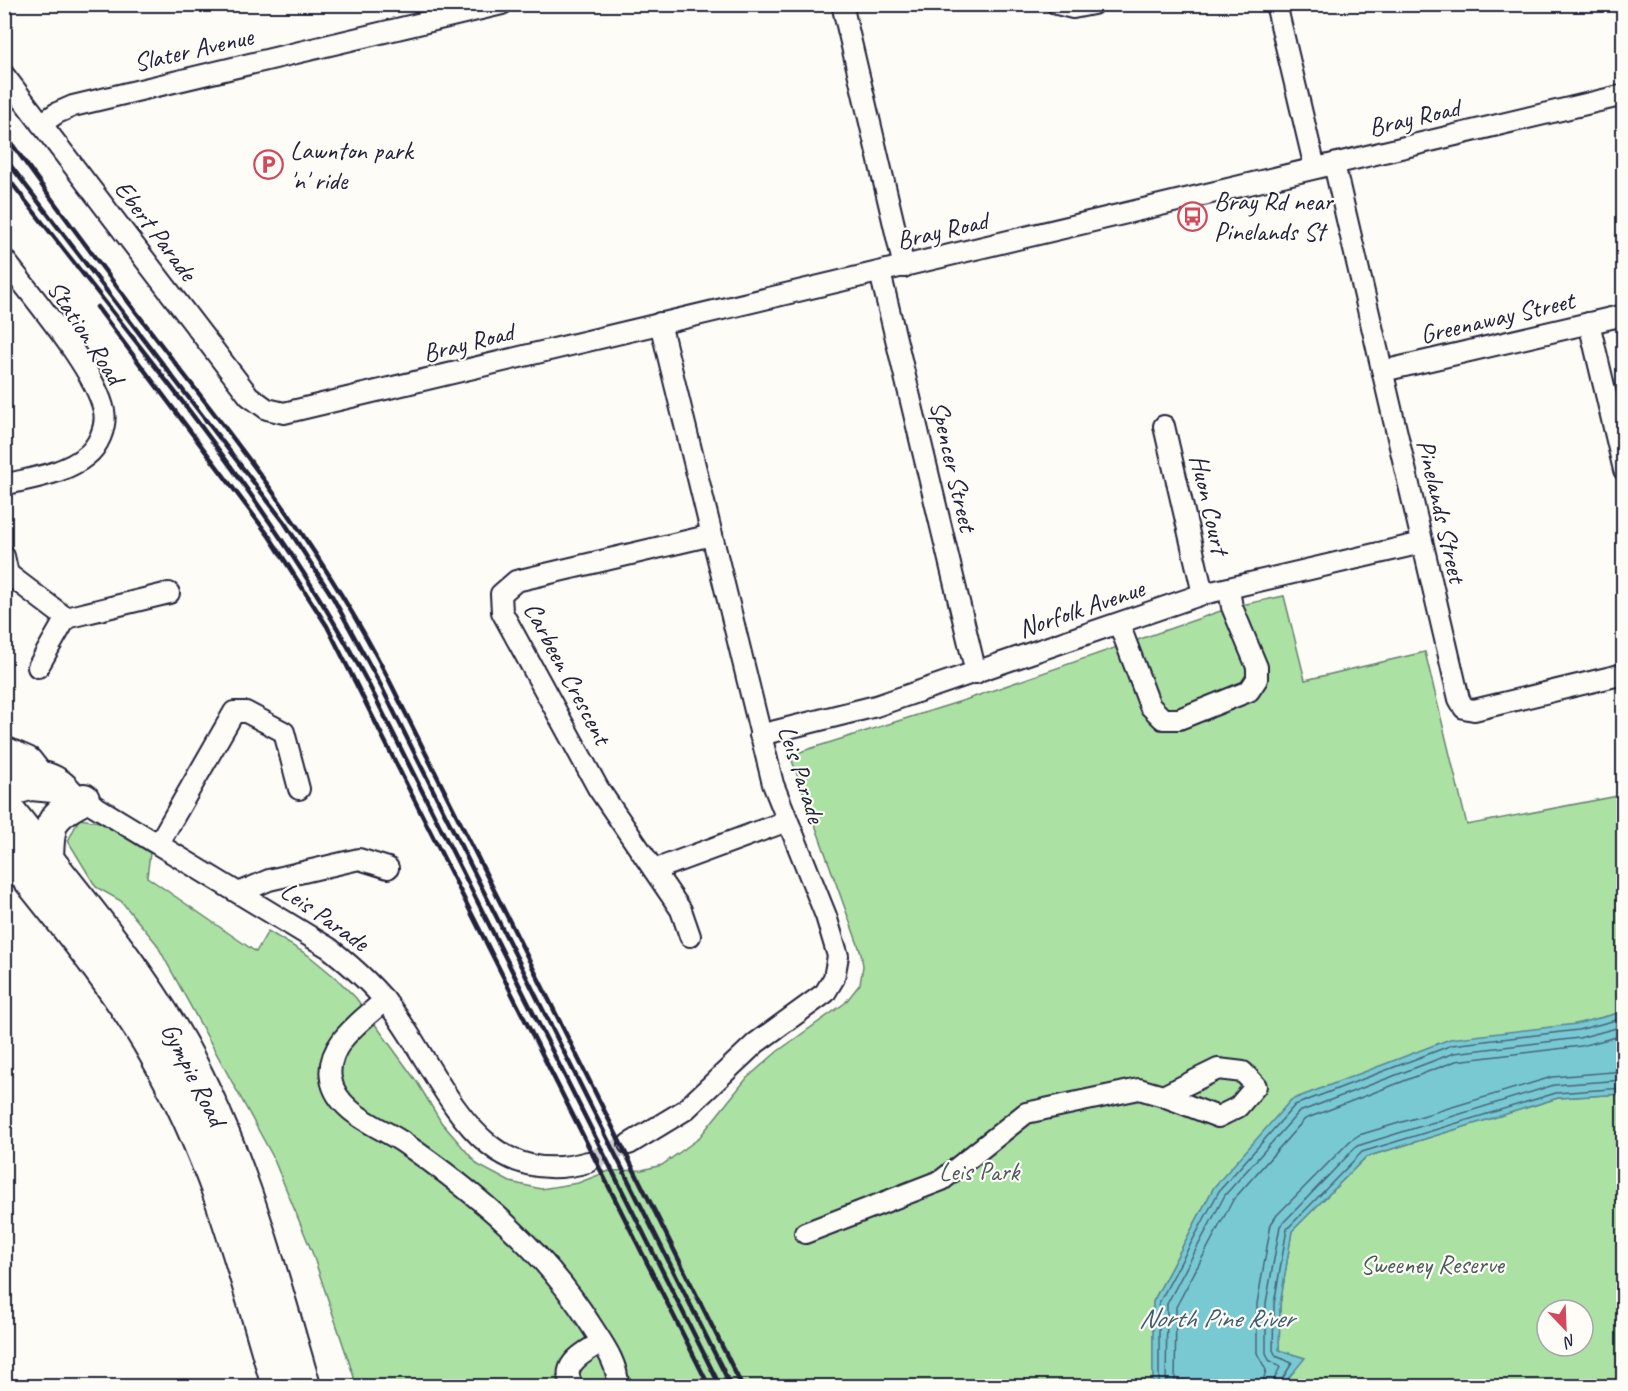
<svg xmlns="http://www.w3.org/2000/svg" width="1628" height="1391" font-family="Caveat,sans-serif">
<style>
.green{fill:#ace1a4;stroke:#678270;stroke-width:1.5;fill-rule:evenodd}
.water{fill:#79c9d3;stroke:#568696;stroke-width:1.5}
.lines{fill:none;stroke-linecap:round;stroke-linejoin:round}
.shore{stroke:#456578;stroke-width:1.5}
.minor-tunnel{stroke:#d1d0d1;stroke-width:20;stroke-dasharray:20 10;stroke-linecap:butt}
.minor-casing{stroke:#22223b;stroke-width:24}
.highway-casing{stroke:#22223b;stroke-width:34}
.minor{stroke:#fdfcf7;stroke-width:20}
.highway{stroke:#fdfcf7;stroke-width:30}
.rail{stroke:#22223b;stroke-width:4.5}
.labels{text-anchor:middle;stroke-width:4.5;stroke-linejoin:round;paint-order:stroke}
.street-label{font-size:26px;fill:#22223b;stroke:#fdfcf7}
.poi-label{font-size:26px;fill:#22223b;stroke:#fdfcf7;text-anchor:start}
.park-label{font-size:26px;fill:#4b5b5a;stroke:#fdfcf7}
.water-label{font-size:27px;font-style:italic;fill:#405c70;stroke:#fdfcf7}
</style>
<rect width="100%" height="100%" fill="#fdfcf7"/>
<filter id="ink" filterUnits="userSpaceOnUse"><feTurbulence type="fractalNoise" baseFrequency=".0167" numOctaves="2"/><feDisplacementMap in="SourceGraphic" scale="12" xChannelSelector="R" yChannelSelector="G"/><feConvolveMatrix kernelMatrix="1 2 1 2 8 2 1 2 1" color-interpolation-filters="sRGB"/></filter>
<g filter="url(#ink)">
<g class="green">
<path d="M1284 596 1305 680 1425 652 1467 825 1623 795V1012L1576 1024 1214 1187 1153 1302V1386H351L354 1377 312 1252 272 1155 156 943 121 901 96 887 68 841 79 819 100 822 150 853 147 877 256 952 268 931 308 955 336 978 356 998 417 1082 441 1122 478 1165 510 1182 541 1189 578 1183 609 1171 642 1170 662 1165 698 1139 747 1078 778 1051 845 1003 860 984 863 966 861 953 790 755 968 699 1232 607Z"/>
<path d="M1623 1094V1386H1282L1304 1358 1279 1351 1280 1305 1292 1231 1366 1157 1558 1098ZM1547 1310H1583V1346H1547Z"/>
</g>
<path class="water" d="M1623 1012V1094L1558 1098 1366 1157 1292 1231 1280 1305 1279 1350 1305 1358 1282 1386H1153V1302L1214 1187 1291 1100 1450 1039 1576 1024Z"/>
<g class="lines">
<g class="shore">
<path d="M1159 1386V1303L1219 1191 1295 1105 1452 1045 1578 1030 1624 1018"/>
<path d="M1166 1386 1167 1304 1225 1195 1299 1112 1454 1053 1579 1038 1624 1026"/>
<path d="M1175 1386 1176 1307 1233 1200 1305 1119 1456 1061 1581 1046 1624 1035"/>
<path d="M1262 1386 1266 1370 1257 1353V1304L1271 1224 1277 1215 1350 1141 1359 1135 1552 1077 1624 1071"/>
<path d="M1271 1386 1280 1367 1269 1360 1266 1353V1303L1280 1226 1357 1146 1554 1085 1624 1080"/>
<path d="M1278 1386 1292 1363 1276 1356 1273 1350 1274 1304 1287 1229 1362 1152 1556 1093 1624 1088"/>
</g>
<path class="minor-tunnel" d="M588 1162 629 1144"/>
<defs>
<g id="minor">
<path d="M842 4 904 267"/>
<path d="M1057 4 1073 8 1093 4"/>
<path d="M1276 4 1315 168"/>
<path d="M4 75 249 396 267 409 284 413 1624 95"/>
<path d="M41 124 57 113 73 106 502 4"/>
<path d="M1334 164 1459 699 1464 708 1474 710 1624 674"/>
<path d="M4 259C31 295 96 370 104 411 107 427 98 447 86 456 64 474 31 478 4 485"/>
<path d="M880 272 976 673"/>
<path d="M1589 323 1624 470"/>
<path d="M1383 371 1624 315"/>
<path d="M1164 426 1203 594"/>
<path d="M4 556 8 574 66 618 169 593"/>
<path d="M1119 624 1150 706 1163 719H1179L1249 691 1257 679V667L1232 607 1229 590"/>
<path d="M38 667 66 618"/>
<path d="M760 735 876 706 1203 594 1422 543"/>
<path d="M4 780C31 765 57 769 75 794L329 948C353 967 376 987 394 1012 446 1083 478 1193 588 1162"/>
<path d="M4 797 31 790 75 794"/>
<path d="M159 843 234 712H246L284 732 299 789"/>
<path d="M654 870 787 821"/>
<path d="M241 892 269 880 359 859 388 868"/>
<path d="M690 936 681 910 598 788 502 612 501 594 516 581 712 535"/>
<path d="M385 1000C363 1020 325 1044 331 1079 337 1113 379 1126 404 1143 475 1192 545 1251 591 1325 603 1344 618 1363 618 1386"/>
<path d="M629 1144 685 1110 756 1043 825 993 834 978 838 956 826 916 773 784 660 323"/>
<path d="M805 1233 942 1180 1026 1113 1139 1089 1163 1096 1218 1069 1243 1072 1256 1086 1238 1107 1218 1117 1163 1096"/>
<path d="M573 1386C558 1364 586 1352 601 1342"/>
</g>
<g id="highway">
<path d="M4 752 27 762 34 771"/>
<path d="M4 803C65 882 133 958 182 1045 241 1152 271 1270 305 1386"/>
<path d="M4 849C57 916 113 981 155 1055 215 1158 244 1272 277 1386"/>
<path d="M48 859C49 822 50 816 84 799"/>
</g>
</defs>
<use href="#minor" class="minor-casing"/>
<use href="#highway" class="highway-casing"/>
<use href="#minor" class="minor"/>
<use href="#highway" class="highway"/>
<g class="rail">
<path d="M4 133C59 210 115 285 172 359 252 461 329 562 388 678L742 1386"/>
<path d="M4 157 284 522 332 596 379 682 731 1386"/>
<path d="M4 173C132 340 272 500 370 687L720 1386"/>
<path d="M97 307 269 536 327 626 709 1386"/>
</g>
</g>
</g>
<defs>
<symbol id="parking-ring" viewBox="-11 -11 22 22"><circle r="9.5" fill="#fdfcf7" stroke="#d1495b" stroke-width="1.5"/><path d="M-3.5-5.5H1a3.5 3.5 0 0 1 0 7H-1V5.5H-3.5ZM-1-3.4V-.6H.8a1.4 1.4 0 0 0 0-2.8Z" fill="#d1495b"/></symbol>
<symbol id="bus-ring" viewBox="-11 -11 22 22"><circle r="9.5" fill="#fdfcf7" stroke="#d1495b" stroke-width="1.5"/><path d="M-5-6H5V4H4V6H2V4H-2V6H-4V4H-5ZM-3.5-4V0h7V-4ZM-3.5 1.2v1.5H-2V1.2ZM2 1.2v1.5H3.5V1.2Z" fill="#d1495b"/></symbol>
</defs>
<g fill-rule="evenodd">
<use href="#parking-ring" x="252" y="148" width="33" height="33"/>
<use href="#bus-ring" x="1176" y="200" width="33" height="33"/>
</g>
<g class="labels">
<g class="street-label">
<text transform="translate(193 49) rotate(-13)" y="9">Slater Avenue</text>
<text transform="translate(1414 117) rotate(-13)" y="9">Bray Road</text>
<text transform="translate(156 230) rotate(53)" y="9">Ebert Parade</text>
<text transform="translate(942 230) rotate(-13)" y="9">Bray Road</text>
<text transform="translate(1497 317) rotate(-13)" y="9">Greenaway Street</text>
<text transform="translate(86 332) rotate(57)" y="9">Station Road</text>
<text transform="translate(468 342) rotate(-14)" y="9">Bray Road</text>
<text transform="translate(954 466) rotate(77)" y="9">Spencer Street</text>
<text transform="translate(1210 504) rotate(77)" y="9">Huon Court</text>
<text transform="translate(1442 511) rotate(77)" y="9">Pinelands Street</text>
<text transform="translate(1081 608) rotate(-19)" y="9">Norfolk Avenue</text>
<text transform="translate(568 673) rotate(62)" y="9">Carbeen Crescent</text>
<text transform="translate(802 774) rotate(72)" y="9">Leis Parade</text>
<text transform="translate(325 916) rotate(35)" y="9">Leis Parade</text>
<text transform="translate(194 1074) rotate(63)" y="9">Gympie Road</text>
</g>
<g class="poi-label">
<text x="290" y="159">Lawnton park<tspan x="290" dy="30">'n' ride</tspan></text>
<text x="1214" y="210">Bray Rd near<tspan x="1214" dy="30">Pinelands St</tspan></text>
</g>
<g class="park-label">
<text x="979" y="1180">Leis Park</text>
<text x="1432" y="1273">Sweeney Reserve</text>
</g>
<g class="water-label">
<text x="1216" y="1327">North Pine River</text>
</g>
</g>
<rect width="1628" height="1391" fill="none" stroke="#fdfcf7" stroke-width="24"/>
<rect x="12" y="12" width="1604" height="1367" fill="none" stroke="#22223b" stroke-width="2" filter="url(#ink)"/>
<g transform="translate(1565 1328) rotate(157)"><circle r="28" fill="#fdfcf7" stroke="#a5a5ac" stroke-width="1.5"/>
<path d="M0-4.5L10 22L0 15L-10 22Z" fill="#d1495b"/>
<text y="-9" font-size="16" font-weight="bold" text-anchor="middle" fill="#22223b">N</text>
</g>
</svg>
